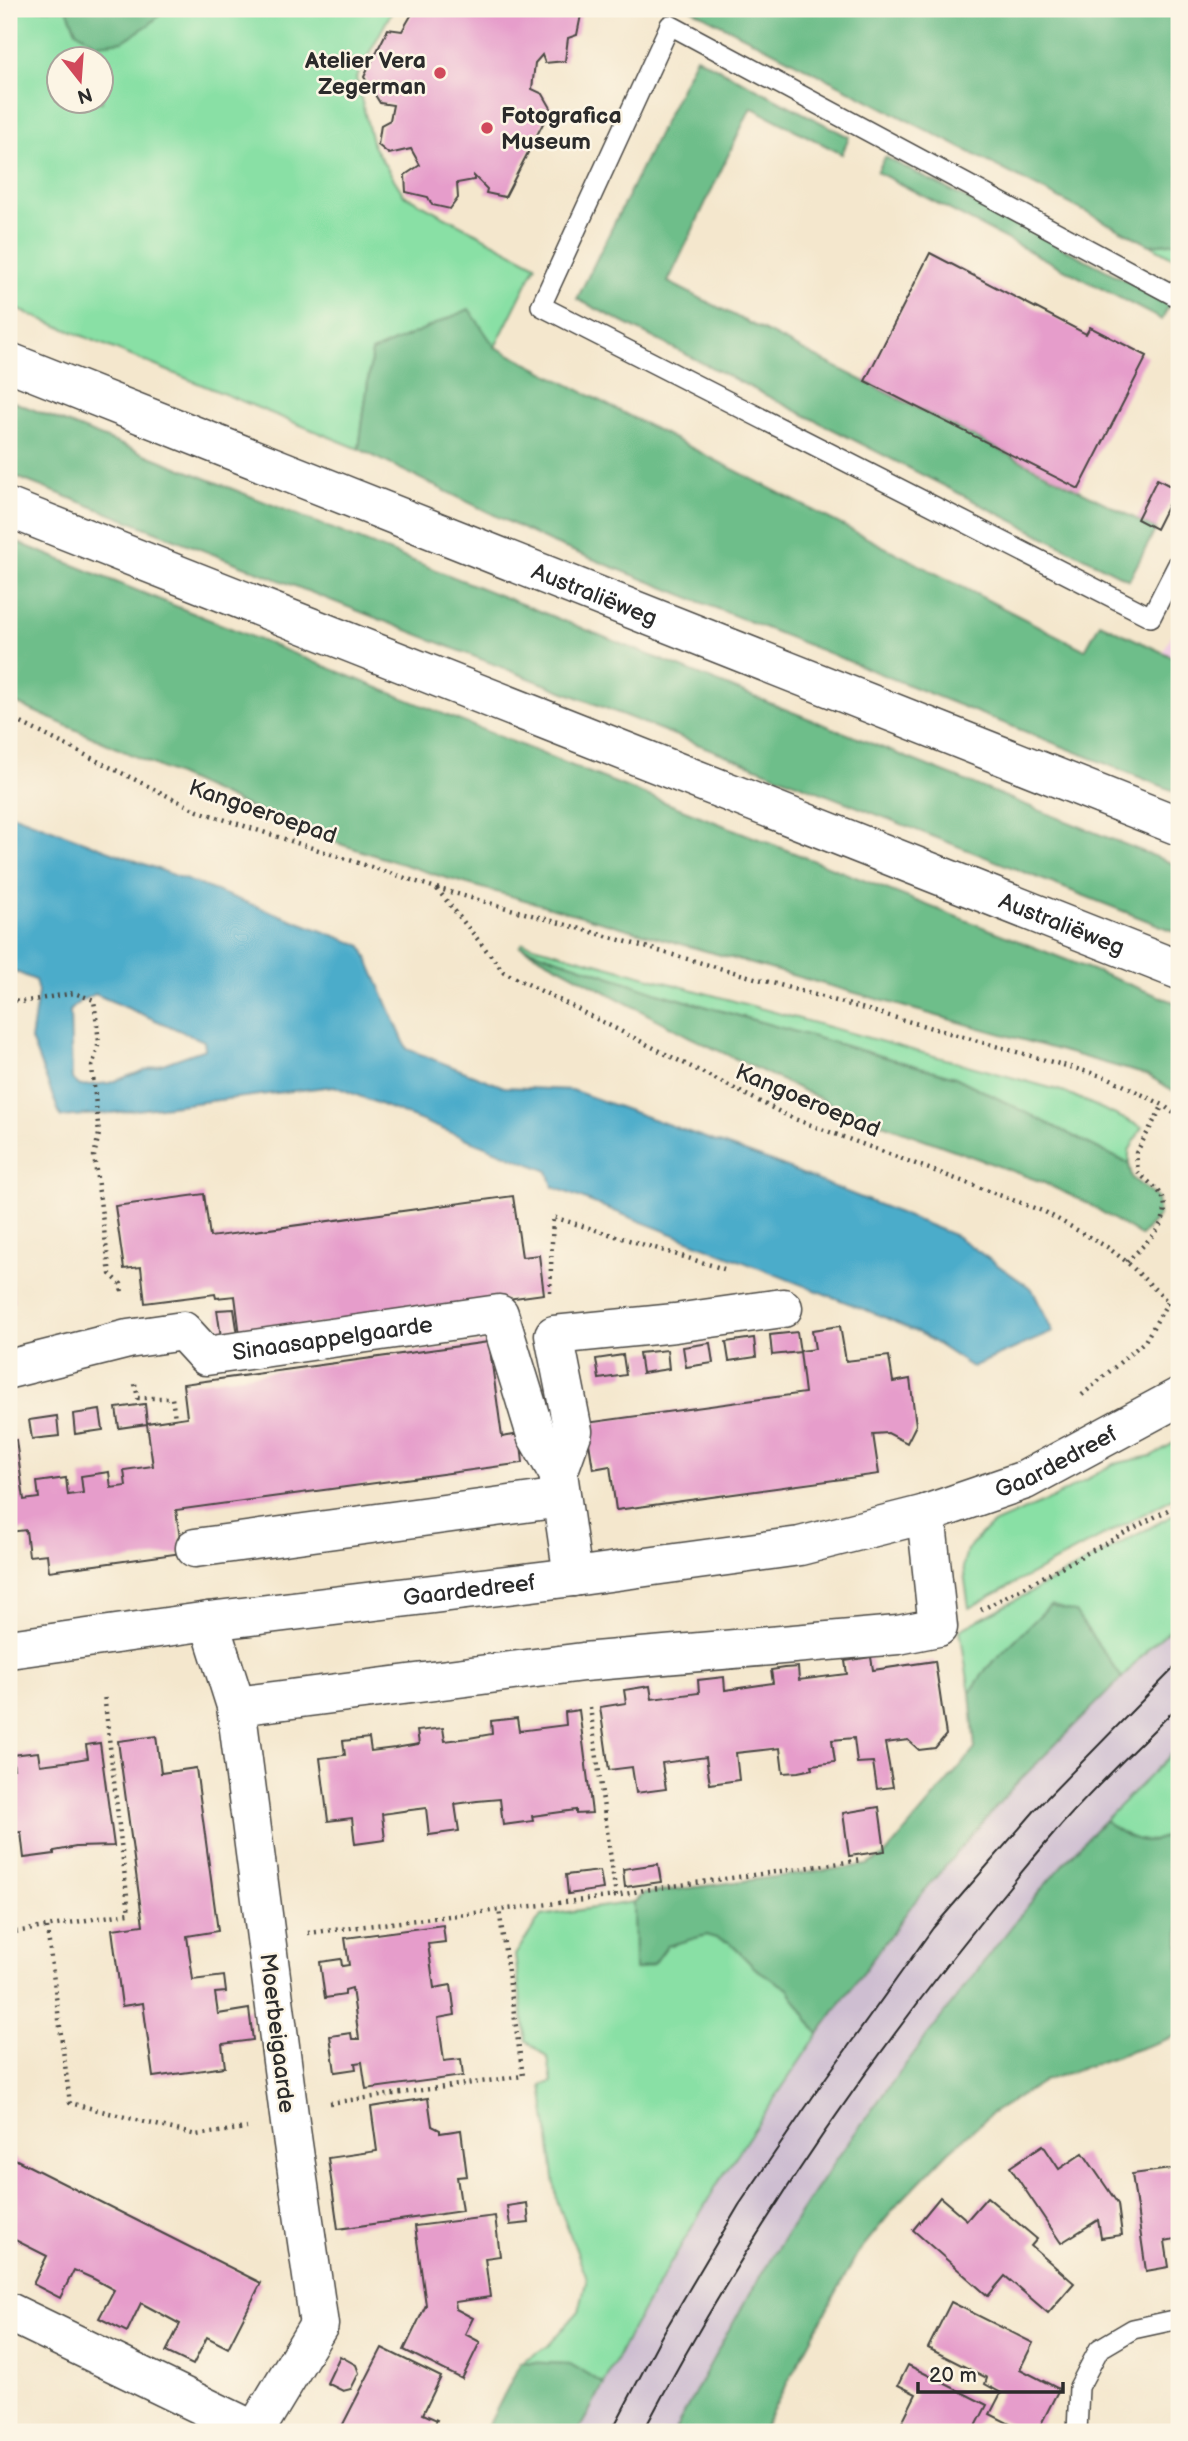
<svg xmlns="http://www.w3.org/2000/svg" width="1188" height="2441" font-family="'Balsamiq Sans',sans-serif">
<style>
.built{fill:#f1d0e3}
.industrial{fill:#cebed1}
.green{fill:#89e0a5;stroke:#5a8668;stroke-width:2;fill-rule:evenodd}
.forest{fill:#6ebe8a;stroke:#4c745a;stroke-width:2}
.water{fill:#4bacca;stroke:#3b6c7a;stroke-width:2;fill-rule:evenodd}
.building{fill:#e69dcb}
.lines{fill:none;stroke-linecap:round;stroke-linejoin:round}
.service-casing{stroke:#494743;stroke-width:22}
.minor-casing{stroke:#494743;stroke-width:41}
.tertiary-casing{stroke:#494743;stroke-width:41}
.primary-casing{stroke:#494743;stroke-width:41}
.path{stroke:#494743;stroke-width:4.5;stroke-dasharray:2 5;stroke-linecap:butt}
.service{stroke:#fff;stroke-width:19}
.minor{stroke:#fff;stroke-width:38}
.tertiary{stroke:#fff;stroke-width:38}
.primary{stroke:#fff;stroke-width:38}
.tram{stroke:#2b2b2b;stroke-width:2}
.poi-dot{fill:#d1495b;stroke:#fcf5e5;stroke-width:2.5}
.labels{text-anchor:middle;stroke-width:5;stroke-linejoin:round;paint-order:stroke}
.poi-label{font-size:23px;font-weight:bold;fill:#2b2b2b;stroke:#fcf5e5;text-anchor:end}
.street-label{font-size:23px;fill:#2b2b2b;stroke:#fcf5e5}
</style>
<rect width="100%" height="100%" fill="#fcf5e5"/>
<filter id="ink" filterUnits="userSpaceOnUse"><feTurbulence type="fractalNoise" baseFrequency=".0143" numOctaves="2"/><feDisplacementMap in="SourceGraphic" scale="14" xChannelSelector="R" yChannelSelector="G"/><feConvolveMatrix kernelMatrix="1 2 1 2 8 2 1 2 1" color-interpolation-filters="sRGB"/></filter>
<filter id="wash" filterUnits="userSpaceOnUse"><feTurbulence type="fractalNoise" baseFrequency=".00686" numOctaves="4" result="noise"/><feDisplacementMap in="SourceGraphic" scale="28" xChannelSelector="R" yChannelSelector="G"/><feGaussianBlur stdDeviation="1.57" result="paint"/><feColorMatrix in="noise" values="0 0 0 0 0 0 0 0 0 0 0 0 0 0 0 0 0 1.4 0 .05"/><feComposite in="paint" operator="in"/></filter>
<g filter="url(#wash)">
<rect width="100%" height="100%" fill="#f4e7cd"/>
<path class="built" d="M1179 621V660L1162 653Z"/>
<path class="industrial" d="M1179 1622V1747L1082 1842 980 1967 878 2100 786 2234 711 2361 674 2432H578L633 2327 718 2183 818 2034 912 1905 1014 1786 1150 1647Z"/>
<g class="green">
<path d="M9 9H393L356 78 373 146 404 195 536 265 495 347 372 352 359 449 9 306ZM60 60H102V102H60Z"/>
<path d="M1179 242V261L1150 245Z"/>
<path d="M523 943 1065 1092 1142 1127 1129 1151V1164L955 1077 658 993 520 946Z"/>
<path d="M1179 1440V1495L969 1608 963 1566 967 1550 980 1535 995 1523 1051 1499 1114 1464 1151 1456Z"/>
<path d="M1179 1512V1622L1150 1647 1122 1678 1075 1613 1013 1643 987 1668 970 1693 960 1630Z"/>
<path d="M1179 1747V1829C1150 1849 1130 1842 1105 1820Z"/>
<path d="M634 1902 636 1970 654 1964 667 1946 706 1935 729 1942 755 1968 788 1989 818 2034 718 2183 633 2327 604 2384 570 2364 521 2362 548 2346 579 2311 587 2278 557 2201 542 2085 552 2082 548 2058 526 2040 515 1955 541 1916Z"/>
</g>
<g class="forest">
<path d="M67 9H166L150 24 123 41 97 44 76 31Z"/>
<path d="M691 9H1179V242L1150 245Z"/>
<path d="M696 57 849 137 842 154 751 107 668 282 1156 529 1129 580 577 299Z"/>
<path d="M885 157 1170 303 1162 320 877 172Z"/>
<path d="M469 309 495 347 1085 650 1100 623 1179 660V793L550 542 359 449 372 352Z"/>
<path d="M9 400 1179 866V933L9 474Z"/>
<path d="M9 539 580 769 1179 1004V1094L1147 1075 443 877 343 845 269 816 9 700Z"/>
<path d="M520 946 658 993 955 1077 1129 1164 1132 1178 1157 1198 1159 1216 1141 1236 1087 1203 1042 1182 844 1110 690 1037Z"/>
<path d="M1050 1605 1075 1612 1122 1678 1014 1786 912 1905 818 2034 788 1989 755 1968 729 1942 706 1935 667 1946 654 1964 635 1970 634 1902 643 1894 867 1865 885 1855 975 1749 970 1693 987 1668Z"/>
<path d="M1105 1820C1130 1842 1150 1849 1179 1829V2035L1044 2081 991 2114 949 2151 897 2205 857 2254 761 2432H674C709 2365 745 2298 786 2235 838 2153 897 2075 956 1998 1002 1939 1051 1872 1105 1820Z"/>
<path d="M521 2362 570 2364 604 2384 578 2432H485Z"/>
</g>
<path class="water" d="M9 813 362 946 407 1049 504 1087 572 1090 772 1162 956 1236 1032 1289 1053 1332 972 1367 923 1335 886 1318 553 1187 548 1171 334 1086 111 1113 61 1117 31 1040 38 992 35 980 9 969ZM95 994 204 1041 205 1049 109 1083 80 1086 72 1079 70 1011 80 1001Z"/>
<g id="blocks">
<g class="building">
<path d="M407 9H573L581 15 577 35 568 38 565 61 545 63 542 55 535 63 532 89 543 94 551 108 505 197 486 193 487 189 474 176V180L457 183 458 198 450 209 432 205 428 197 406 192 405 175 420 165 411 149 389 154 378 145 381 125 390 120 393 105 380 103 364 77 388 29 402 31 412 14Z"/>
<path d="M930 253 1086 334 1090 327 1147 356 1079 489 865 381Z"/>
<path d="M1157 479 1176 489 1156 529 1137 519Z"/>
<path d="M204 1194 210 1237 513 1196 522 1257 539 1255 544 1294 240 1335 235 1296 216 1298 215 1294 145 1303 141 1267 124 1269 115 1206Z"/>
<path d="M9 1267 15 1302 9 1303Z"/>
<path d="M234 1309 238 1335 221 1337 217 1310Z"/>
<path d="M840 1326 846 1361 889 1356 893 1382 910 1379 916 1425 907 1443 888 1433 873 1434 879 1474 616 1510 610 1466 593 1469 586 1423 805 1393 800 1351 815 1349 812 1330Z"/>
<path d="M797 1332 800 1352 772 1355 770 1335Z"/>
<path d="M754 1338 756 1357 729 1361 726 1342Z"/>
<path d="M489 1342 502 1437 520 1434 523 1463 176 1510 182 1553 95 1565 49 1571 47 1554 29 1556 26 1530 9 1532V1441L16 1440 24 1500 39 1498 37 1482 66 1478 68 1495 83 1493 81 1476 109 1472 111 1488 126 1486 124 1470 153 1466 147 1424 119 1428 116 1408 145 1404 147 1423 187 1417 183 1384Z"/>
<path d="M710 1343 713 1363 686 1367 683 1347Z"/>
<path d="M667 1350 669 1369 642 1373 639 1353Z"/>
<path d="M623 1355 626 1375 599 1379 596 1359Z"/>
<path d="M100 1410 103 1430 75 1434 73 1414Z"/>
<path d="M57 1416 59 1436 32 1439 29 1420Z"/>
<path d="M871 1657 873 1670 935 1661 946 1735 935 1748 919 1750 908 1740 885 1743 893 1787 877 1789 873 1762 857 1763 854 1738 832 1740 835 1762 812 1765 813 1769 798 1772 783 1773 780 1748 736 1753 739 1780 710 1784 706 1757 662 1763 666 1789 636 1793 632 1767 609 1770 600 1707 626 1703 624 1690 650 1686 652 1699 699 1693 698 1680 724 1677 725 1690 773 1683 771 1670 784 1668 798 1667 799 1680 847 1674 845 1661Z"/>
<path d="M579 1710 592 1813 576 1814V1810L532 1816 533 1821 503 1825 500 1799 477 1801 455 1804 459 1831 429 1835 426 1808 403 1811 382 1814 385 1840 355 1844 352 1818 328 1821 320 1758 345 1755 343 1741 369 1738 371 1751 395 1748 419 1744 417 1731 443 1728 445 1741 469 1738 492 1734 491 1721 517 1718 519 1731 566 1725 565 1712Z"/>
<path d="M156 1736 161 1773 196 1768 218 1931 187 1936 193 1980 224 1976 226 1992 215 1993 218 2014 249 2009 253 2040 222 2044 225 2067 153 2077 143 2003 122 2006 112 1929 143 1925 118 1741Z"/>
<path d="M100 1743 114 1846 76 1847 54 1851V1854L24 1858 21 1832 9 1833V1769H14L12 1755 38 1752 40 1765 64 1762 88 1758 86 1745Z"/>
<path d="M879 1807 885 1851 849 1856 843 1813Z"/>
<path d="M658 1864 661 1882 625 1887 623 1869Z"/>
<path d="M600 1871 603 1889 568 1894 566 1875Z"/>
<path d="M443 1925 445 1942 428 1944 434 1988 451 1985 455 2015 438 2018 441 2039 444 2061 461 2059 463 2076 366 2089 362 2062 355 2063 356 2069 335 2072 330 2036 351 2033 352 2039H359L352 1988 345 1990V1995L325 1998 320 1962 341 1959 342 1966 349 1965 345 1938Z"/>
<path d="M428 2098 432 2126 440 2130V2133L461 2130 467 2176 457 2177 462 2211 338 2229 328 2158 377 2151 371 2107Z"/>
<path d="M1043 2145 1059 2169 1083 2153 1118 2204 1122 2235 1101 2238 1098 2220 1061 2243 1010 2167Z"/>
<path d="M9 2156 261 2283 228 2348 207 2337 193 2365 166 2352 180 2324 141 2303 127 2332 99 2318 114 2290 94 2279 74 2270 60 2298 33 2284 47 2256 9 2237Z"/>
<path d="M1179 2168V2242L1176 2243 1175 2239 1165 2241 1169 2267 1146 2271 1132 2174Z"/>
<path d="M940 2197 967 2220 987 2197 1037 2239 1031 2246 1074 2283 1048 2313 1005 2276 988 2296 913 2230Z"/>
<path d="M527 2203 529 2223 510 2225 507 2206Z"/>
<path d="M495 2216 500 2256 485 2258 490 2297 455 2302 456 2309 473 2318 465 2334 480 2342 462 2379 404 2350 426 2305 415 2226Z"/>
<path d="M951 2302 1033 2343 1020 2369 1059 2389 1037 2432H1026L990 2414 1001 2393 985 2384 987 2378 928 2348Z"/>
<path d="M382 2348 441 2377 423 2414 437 2420 431 2432H339Z"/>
<path d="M340 2356 356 2365 359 2373 351 2389 343 2391 327 2383Z"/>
<path d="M908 2365 987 2405 973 2432H897L916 2394 898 2385Z"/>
</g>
</g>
</g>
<g filter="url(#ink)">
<use href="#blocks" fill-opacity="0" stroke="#494743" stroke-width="2"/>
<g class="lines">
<defs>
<g id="service">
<path d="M1179 298 670 25 541 306 1151 617 1179 562"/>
<path d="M1077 2432 1079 2387 1099 2349 1133 2329 1179 2319"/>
</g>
<g id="minor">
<path id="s1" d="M9 1369 128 1339 183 1331 206 1356 499 1314 536 1435 558 1473 573 1577"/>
<path d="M558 1473 573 1431 554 1335 675 1323 783 1308"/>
<path d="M195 1548 561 1498"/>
<path d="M236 1706 583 1662 898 1635 938 1627 926 1514"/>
<path d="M9 2312 255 2431 319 2325 290 2123 236 1706 209 1621"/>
</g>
<g id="tertiary">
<path id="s2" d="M9 1649 209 1621 573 1577 800 1546 926 1514 1025 1480 1179 1397"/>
</g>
<g id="primary">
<path id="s3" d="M9 362 1179 826"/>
<path id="s4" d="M9 508 1179 970"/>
</g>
</defs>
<use href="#service" class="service-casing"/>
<use href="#minor" class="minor-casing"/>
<use href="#tertiary" class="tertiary-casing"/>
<use href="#primary" class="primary-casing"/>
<g class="path">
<path d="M9 717 198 811 436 888 1109 1078 1163 1105 1179 1117"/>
<path d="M437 889 504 972 792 1118 1045 1212 1107 1247 1127 1262 1168 1302 1179 1322"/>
<path d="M9 998 21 1002 74 993 94 1000 99 1042 92 1067 99 1134 94 1156 110 1274 121 1284 122 1296"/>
<path d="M1127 1262C1142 1245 1175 1222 1162 1196 1158 1188 1145 1180 1138 1172L1136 1153 1163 1105"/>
<path d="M550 1292 553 1217 724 1269"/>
<path d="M135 1384 138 1398H172L175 1418"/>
<path d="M1082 1395 1145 1341 1168 1302"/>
<path d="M981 1610 1179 1504"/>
<path d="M590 1707 616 1896"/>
<path d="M47 1928 70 2103 196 2135 247 2128"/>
<path d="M9 1933 129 1913 104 1694"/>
<path d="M308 1933 616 1896 644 1890 862 1860"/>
<path d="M330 2103 523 2076 499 1909"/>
</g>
<use href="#service" class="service"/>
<use href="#minor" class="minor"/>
<use href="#tertiary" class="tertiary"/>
<use href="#primary" class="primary"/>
<g class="tram">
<path d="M611 2432 661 2337 739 2205 827 2076 933 1928 1037 1808 1179 1663"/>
<path d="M643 2432C756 2217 899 2015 1057 1830 1095 1786 1139 1746 1179 1705"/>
</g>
</g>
</g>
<g class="poi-dot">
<circle cx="440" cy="73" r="7"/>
<circle cx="487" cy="128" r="7"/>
</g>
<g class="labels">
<g class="poi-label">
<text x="426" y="68">Atelier Vera<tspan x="426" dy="26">Zegerman</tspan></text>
<text x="501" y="123" text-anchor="start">Fotografica<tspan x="501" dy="26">Museum</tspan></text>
</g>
<g class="street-label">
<text dy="8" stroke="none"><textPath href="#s3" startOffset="630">Australiëweg</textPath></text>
<text transform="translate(263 811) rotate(19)" y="8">Kangoeroepad</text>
<text dy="8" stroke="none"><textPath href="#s4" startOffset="1132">Australiëweg</textPath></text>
<text transform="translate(808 1100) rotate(23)" y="8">Kangoeroepad</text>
<text dy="8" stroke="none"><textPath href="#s1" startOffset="340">Sinaasappelgaarde</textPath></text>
<text dy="8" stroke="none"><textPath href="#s2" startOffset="1068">Gaardedreef</textPath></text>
<text dy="8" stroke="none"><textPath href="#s2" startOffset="464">Gaardedreef</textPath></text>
<text transform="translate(278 2033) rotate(83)" y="8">Moerbeigaarde</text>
</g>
</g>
<rect width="1188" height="2441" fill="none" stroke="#fcf5e5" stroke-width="35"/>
<g transform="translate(80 80) rotate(163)"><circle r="33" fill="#fcf5e5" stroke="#a8a49b" stroke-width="2"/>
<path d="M0-5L12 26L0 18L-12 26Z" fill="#d1495b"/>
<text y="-10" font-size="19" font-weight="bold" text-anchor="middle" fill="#2b2b2b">N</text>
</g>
<path d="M918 2382v10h145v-10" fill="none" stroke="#2b2b2b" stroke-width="3.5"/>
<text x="929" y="2382" font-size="21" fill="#2b2b2b" stroke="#fcf5e5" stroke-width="5" paint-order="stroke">20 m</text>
</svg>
